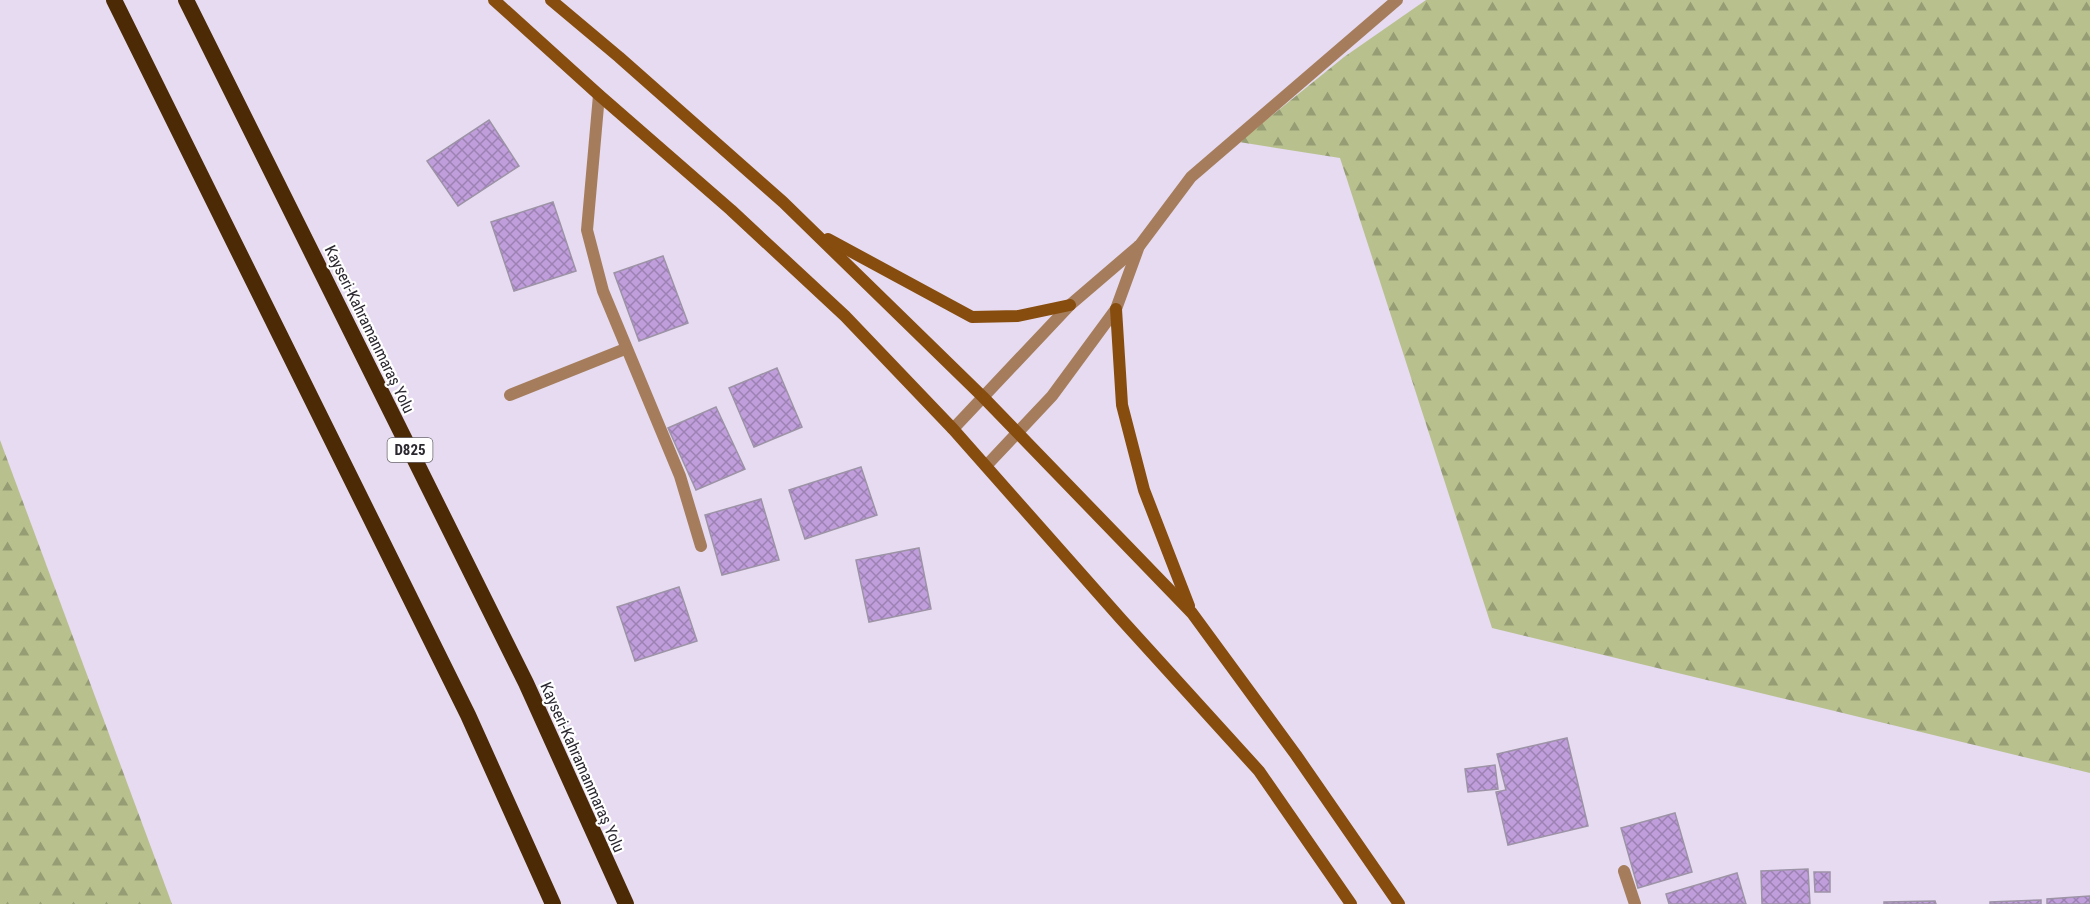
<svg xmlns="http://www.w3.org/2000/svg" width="2090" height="904" font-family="'Roboto Condensed',sans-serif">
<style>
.forest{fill:url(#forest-firs)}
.building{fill:url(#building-cross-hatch);stroke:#9d93a6;stroke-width:1.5}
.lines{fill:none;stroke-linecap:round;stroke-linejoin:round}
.minor{stroke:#a67d5c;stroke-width:12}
.tertiary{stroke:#a67d5c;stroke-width:12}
.secondary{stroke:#874d0e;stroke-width:12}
.trunk{stroke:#4d2a06;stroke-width:16}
.labels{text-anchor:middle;stroke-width:4.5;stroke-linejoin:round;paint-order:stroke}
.shield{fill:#fff;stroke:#6b686e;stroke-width:1.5}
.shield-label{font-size:15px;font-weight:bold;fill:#2c2830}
.street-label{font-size:16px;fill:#2c2830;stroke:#fff}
</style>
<defs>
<pattern id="forest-firs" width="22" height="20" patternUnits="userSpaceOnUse" patternTransform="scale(1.5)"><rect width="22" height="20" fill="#b8c18e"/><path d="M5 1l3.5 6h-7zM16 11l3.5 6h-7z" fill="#969d74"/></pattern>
<pattern id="building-cross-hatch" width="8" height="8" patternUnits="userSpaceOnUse" patternTransform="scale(1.5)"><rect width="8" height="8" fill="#c09edc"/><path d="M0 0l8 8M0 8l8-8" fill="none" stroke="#9c81b3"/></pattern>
</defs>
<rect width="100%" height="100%" fill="#e6dbf0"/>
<g class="forest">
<path d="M1426 0H2090V773L1492 628 1340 158 1239 142 1344 57Z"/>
<path d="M0 440 172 904H0Z"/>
</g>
<g class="building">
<path d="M489 120 519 166 458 206 427 161Z"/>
<path d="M553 202 576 271 514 291 491 222Z"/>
<path d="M663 256 688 323 639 341 614 273Z"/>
<path d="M777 368 802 427 754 447 729 388Z"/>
<path d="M716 407 745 469 696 490 668 428Z"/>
<path d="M861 467 877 515 805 539 789 490Z"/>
<path d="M761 499 779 560 722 575 705 515Z"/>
<path d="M919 548 931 609 869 622 856 560Z"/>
<path d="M679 587 697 641 635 661 617 607Z"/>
<path d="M1567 738 1588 826 1508 845 1496 792 1506 790 1497 754Z"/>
<path d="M1495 765 1498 789 1468 792 1465 769Z"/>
<path d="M1675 813 1692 872 1638 888 1621 828Z"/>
<path d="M1808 869 1810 904H1762L1761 871Z"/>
<path d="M1814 872H1830V892H1815Z"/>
<path d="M1737 873 1746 904H1669L1666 894Z"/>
<path d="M2090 896V904H2047V899Z"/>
<path d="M2041 900V904H1990V902Z"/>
<path d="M1935 901 1936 904H1884V902Z"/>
</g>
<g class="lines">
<g class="minor">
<path d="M599 95 587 230 603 291 680 476 701 546"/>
<path d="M510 395 625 349"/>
<path d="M1624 871 1635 904"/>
</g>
<g class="tertiary">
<path d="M953 429 1070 305 1140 245 1191 177 1397 0"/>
<path d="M986 466 1052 396 1116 309 1139 246"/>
</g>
<g class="secondary">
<path d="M494 0 599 95 731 210 845 316 953 429 1121 619 1259 771 1351 904"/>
<path d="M551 0 619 57 783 202 983 397 1192 613 1296 755 1399 904"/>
<path d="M828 239 972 317 1018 316 1070 305"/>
<path d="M1116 309 1122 405 1144 490 1189 606"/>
</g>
<g class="trunk">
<path d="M114 0 468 715 553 904"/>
<path d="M186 0 526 683 626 904"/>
</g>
</g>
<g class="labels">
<rect class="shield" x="387.5" y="438" width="45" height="24" rx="4.5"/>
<g class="shield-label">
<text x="410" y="455">D825</text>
</g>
<g class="street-label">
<text transform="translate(370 329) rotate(64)" y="6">Kayseri-Kahramanmaraş Yolu</text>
<text transform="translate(583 767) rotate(66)" y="6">Kayseri-Kahramanmaraş Yolu</text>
</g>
</g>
</svg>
